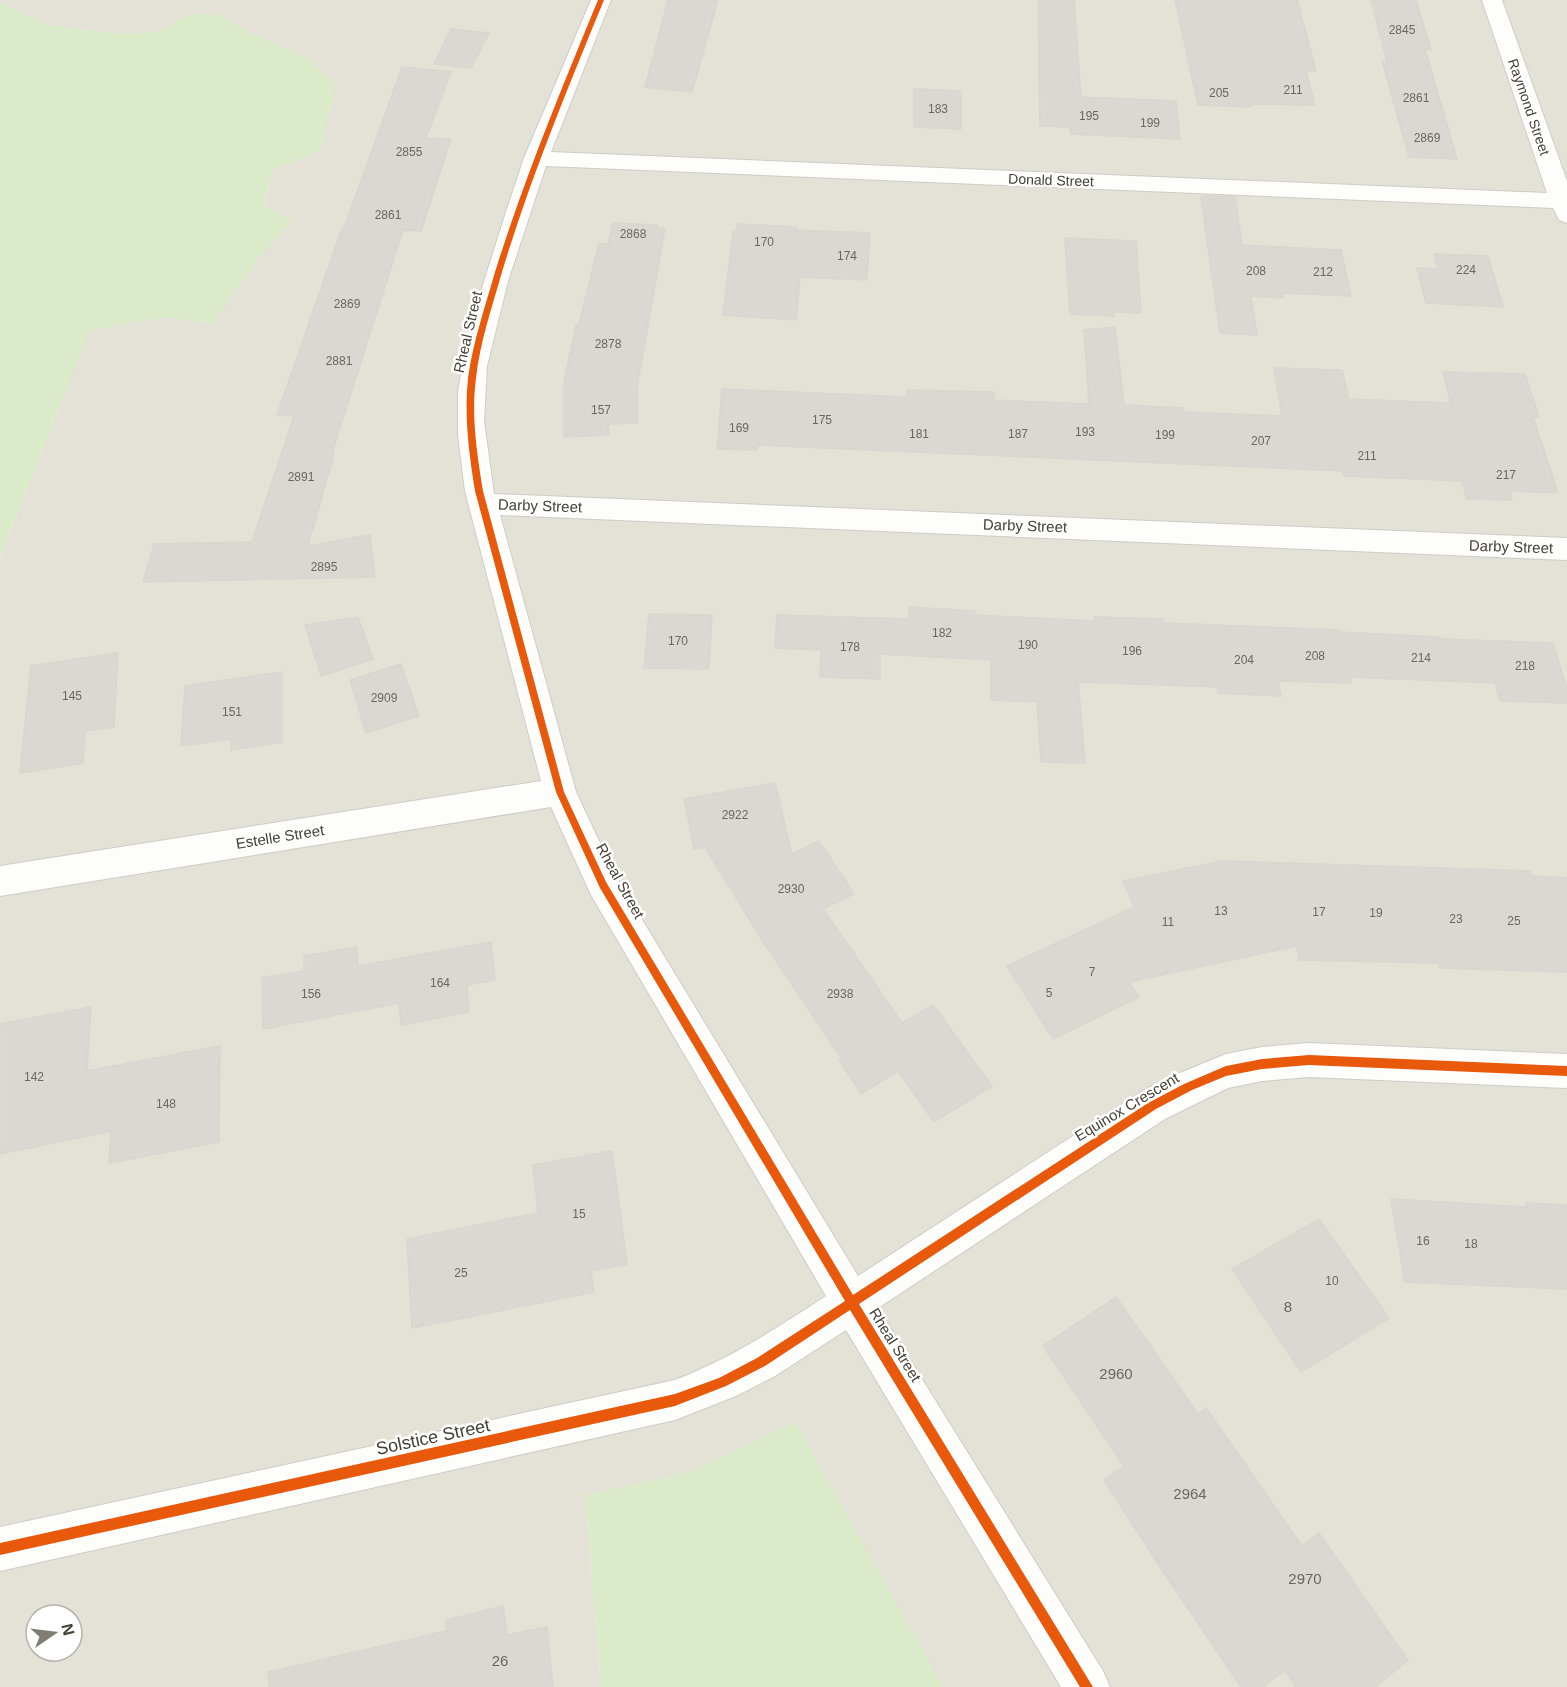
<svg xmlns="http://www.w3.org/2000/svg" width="1567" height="1687" font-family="Arial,sans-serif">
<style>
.residential{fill:#e4e1d6;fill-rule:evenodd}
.green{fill:#dbebc9}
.building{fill:#d9d8d2;stroke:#d8d6cf;stroke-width:1.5}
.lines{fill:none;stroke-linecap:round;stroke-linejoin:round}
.minor-casing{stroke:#ceccc7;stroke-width:2}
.minor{fill:#fdfdfc;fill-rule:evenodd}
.cycleway-casing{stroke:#fff;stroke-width:4}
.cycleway{fill:#e8590c;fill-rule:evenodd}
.labels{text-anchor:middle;stroke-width:5;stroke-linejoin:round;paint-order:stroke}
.number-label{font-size:12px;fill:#6b675d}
.far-street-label{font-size:14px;fill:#454035;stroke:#fff}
.street-label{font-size:15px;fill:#454035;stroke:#fff}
.near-number-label{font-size:15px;fill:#6b675d}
.near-street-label{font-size:18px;fill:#454035;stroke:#fff}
</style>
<rect width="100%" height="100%" fill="#f0efe9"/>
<path class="residential" d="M0 0H1567V1687H943L794 1423 690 1472 585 1495 601 1687H0V557L89 330 165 317 212 324 259 257 291 221 264 205 273 170 320 150 248 32 219 15 191 13 158 32 125 34 48 25 0 3ZM36 1615H72V1651H36Z"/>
<g class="green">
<path d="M0 3 48 25 125 34 158 32 191 13 219 15 248 32 309 59 336 86 320 150 273 170 264 205 292 221 259 257 212 324 165 317 89 331 0 557Z"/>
<path d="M795 1422 943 1687H601L585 1495 690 1472Z"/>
</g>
<g class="building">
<path d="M668 0H718L692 92 645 87Z"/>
<path d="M1038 0H1074L1081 97 1176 101 1180 139 1071 134 1070 127 1040 126Z"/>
<path d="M1175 0H1297L1316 71H1306L1315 105 1252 104V107L1198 105Z"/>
<path d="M1371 0H1416L1431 50 1425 49 1457 159 1409 157 1382 61 1387 62Z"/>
<path d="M451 29 489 33 471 68 434 64Z"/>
<path d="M402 67 451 72 426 138 451 139 421 231 403 230 332 453 334 454 308 546 370 535 375 577 143 582 154 544 252 542 294 416 277 415 341 231H343L360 184Z"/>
<path d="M914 89 961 91V129L914 127Z"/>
<path d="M1207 196 1235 197 1242 245 1341 250 1351 296 1282 293 1283 298 1251 296 1257 335 1220 333 1201 197Z"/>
<path d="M613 223 657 225 656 228H665L637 388 638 423 608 424 609 435 564 437V382L576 325H579L599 243 608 244Z"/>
<path d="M737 224 796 227V230L870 233 867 280 800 277 796 320 723 315 733 231H736Z"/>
<path d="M1065 238 1136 241 1141 313 1113 312 1114 316 1070 314Z"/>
<path d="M1434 254 1488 256 1503 307 1426 303 1417 268 1438 269Z"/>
<path d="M1115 327 1124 405 1183 408 1184 412 1282 416 1274 368 1342 370 1349 399 1451 403 1443 372 1525 374 1539 417H1533L1558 493 1510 491 1512 500 1467 499 1462 481 1344 476 1343 471 757 445V450L717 449 722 389 908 397 907 390 994 392V400L1089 404 1084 330Z"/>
<path d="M909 607 975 611V615L1094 621V617L1163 619 1164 623 1340 630V632L1439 637V639L1553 643 1567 689V703L1500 701 1495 683 1350 677 1351 683 1278 681 1281 696 1218 693 1217 687 1078 682 1085 763 1041 762 1037 702 991 700V660L880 654V679L820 677 821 650 775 648 777 615 909 619Z"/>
<path d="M649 614 712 615 709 669 644 668Z"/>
<path d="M358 617 373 659 321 676 305 625Z"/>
<path d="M118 653 114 727 85 731 83 763 20 773 31 666Z"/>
<path d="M401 664 419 716 366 733 350 680Z"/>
<path d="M282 672V742L231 750V739L181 746 185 686Z"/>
<path d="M775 783 792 854 819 841 854 894 823 909 902 1023 933 1005 992 1086 934 1122 898 1071 861 1094 839 1060 842 1059 764 943 705 847 694 849 684 799Z"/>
<path d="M1222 861 1530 871 1532 876 1567 878V972L1440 968 1439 963 1299 960 1297 946 1129 982 1139 997 1053 1039 1007 966 1134 907 1123 881Z"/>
<path d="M491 942 495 980 467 985 469 1012 401 1025 399 1003 263 1029 262 978 304 971V956L357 947 358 966Z"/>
<path d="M91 1007 87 1071 220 1046 219 1142 109 1163 111 1131 0 1154V1024Z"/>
<path d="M612 1151 627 1264 591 1271 594 1292 412 1328 407 1239 538 1213 533 1165Z"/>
<path d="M1391 1199 1527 1207 1526 1203 1567 1205V1289L1405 1282Z"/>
<path d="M1319 1219 1389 1318 1301 1372 1232 1269Z"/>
<path d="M1116 1297 1198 1414 1206 1408 1302 1546 1319 1533 1408 1660 1375 1687H1296L1285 1670 1263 1687H1241L1162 1570 1104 1480 1124 1466 1043 1346Z"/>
<path d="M503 1606 507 1635 547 1627 553 1687H269L268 1672 446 1631V1620Z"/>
</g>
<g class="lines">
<defs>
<path id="minor" d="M591 0H611L551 152 1547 193 1482 0H1502L1567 181V223L1559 220 1553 208 546 166 508 281 487 366 484 421 494 494 1567 538V560L500 515 576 792 615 875 858 1276 1139 1093 1175 1075 1226 1054 1262 1047 1309 1043 1567 1054V1088L1309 1077 1262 1081 1228 1088 1165 1119 878 1308 1103 1671 1110 1687H1061L846 1330 775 1376 736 1396 675 1420 0 1571V1527L675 1380C732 1358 775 1329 826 1296L591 895 551 807 0 896V866L541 781 465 491 458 435V392L469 329 507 209 524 158Z"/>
</defs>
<use href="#minor" class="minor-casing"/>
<use href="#minor" class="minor"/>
<defs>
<path id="cycleway" d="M598 0H604C567 90 530 179 502 272 492 307 480 342 476 378 471 416 477 454 483 491L564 792 606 882 853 1295 1148 1103 1184 1084 1226 1066 1262 1059 1309 1055 1567 1066V1076L1309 1065 1262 1069 1226 1076 1192 1090 1156 1109 859 1304 1093 1687H1080L850 1310 765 1366 726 1386 675 1406 0 1555V1543L675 1394 719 1378 757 1358 845 1301 600 888 556 792 475 491C469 454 464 416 468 378 473 342 485 307 495 272 524 179 561 90 598 0Z"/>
</defs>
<use href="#cycleway" class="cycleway-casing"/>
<use href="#cycleway" class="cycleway"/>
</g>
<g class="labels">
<g class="number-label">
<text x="1402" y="34">2845</text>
<text x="1293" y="94">211</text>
<text x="1219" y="97">205</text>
<text x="1416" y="102">2861</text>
<text x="938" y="113">183</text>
<text x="1089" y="120">195</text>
<text x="1150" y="127">199</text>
<text x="1427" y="142">2869</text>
<text x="409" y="156">2855</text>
<text x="388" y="219">2861</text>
<text x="633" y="238">2868</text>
<text x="764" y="246">170</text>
<text x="847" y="260">174</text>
<text x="1466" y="274">224</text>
<text x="1256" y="275">208</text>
<text x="1323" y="276">212</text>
<text x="347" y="308">2869</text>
<text x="608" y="348">2878</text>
<text x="339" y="365">2881</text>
<text x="601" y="414">157</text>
<text x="822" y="424">175</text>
<text x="739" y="432">169</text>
<text x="1085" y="436">193</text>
<text x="919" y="438">181</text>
<text x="1018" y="438">187</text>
<text x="1165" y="439">199</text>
<text x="1261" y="445">207</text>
<text x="1367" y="460">211</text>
<text x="1506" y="479">217</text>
<text x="301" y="481">2891</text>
<text x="324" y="571">2895</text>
<text x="942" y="637">182</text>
<text x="678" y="645">170</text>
<text x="1028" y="649">190</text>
<text x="850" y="651">178</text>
<text x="1132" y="655">196</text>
<text x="1315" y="660">208</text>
<text x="1421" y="662">214</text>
<text x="1244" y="664">204</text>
<text x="1525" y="670">218</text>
<text x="72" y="700">145</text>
<text x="384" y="702">2909</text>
<text x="232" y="716">151</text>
<text x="735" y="819">2922</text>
<text x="791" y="893">2930</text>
<text x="1221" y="915">13</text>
<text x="1319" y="916">17</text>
<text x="1376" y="917">19</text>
<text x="1456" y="923">23</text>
<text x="1514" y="925">25</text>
<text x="1168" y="926">11</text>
<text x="1092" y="976">7</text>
<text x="440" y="987">164</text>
<text x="1049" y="997">5</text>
<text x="311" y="998">156</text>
<text x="840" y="998">2938</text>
<text x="34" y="1081">142</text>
<text x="166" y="1108">148</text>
<text x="579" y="1218">15</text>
<text x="1423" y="1245">16</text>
<text x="1471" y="1248">18</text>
<text x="461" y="1277">25</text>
<text x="1332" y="1285">10</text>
</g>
<g class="far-street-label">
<text transform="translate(1529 107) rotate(71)" y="5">Raymond Street</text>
<text transform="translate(1051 180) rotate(2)" y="5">Donald Street</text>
</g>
<g class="street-label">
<text transform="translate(468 332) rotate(-77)" y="5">Rheal Street</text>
<text transform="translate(540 506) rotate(2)" y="5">Darby Street</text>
<text transform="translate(1025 526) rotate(2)" y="5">Darby Street</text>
<text transform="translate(1511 547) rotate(2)" y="5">Darby Street</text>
<text transform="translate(280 837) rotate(-9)" y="5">Estelle Street</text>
<text transform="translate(620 881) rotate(61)" y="5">Rheal Street</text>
<text transform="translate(1127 1107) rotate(-31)" y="5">Equinox Crescent</text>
<text transform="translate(895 1345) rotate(58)" y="5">Rheal Street</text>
</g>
<g class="near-number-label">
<text x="1288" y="1312">8</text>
<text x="1116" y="1379">2960</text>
<text x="1190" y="1499">2964</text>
<text x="1305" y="1584">2970</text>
<text x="500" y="1666">26</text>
</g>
<g class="near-street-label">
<text transform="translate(433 1437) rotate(-12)" y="6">Solstice Street</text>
</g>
</g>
<g transform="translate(54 1633) rotate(76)"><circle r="28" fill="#ffffff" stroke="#b5b3ae" stroke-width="1.5"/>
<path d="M0-4.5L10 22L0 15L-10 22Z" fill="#817d74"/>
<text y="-9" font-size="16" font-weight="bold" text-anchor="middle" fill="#454035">N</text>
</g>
</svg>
